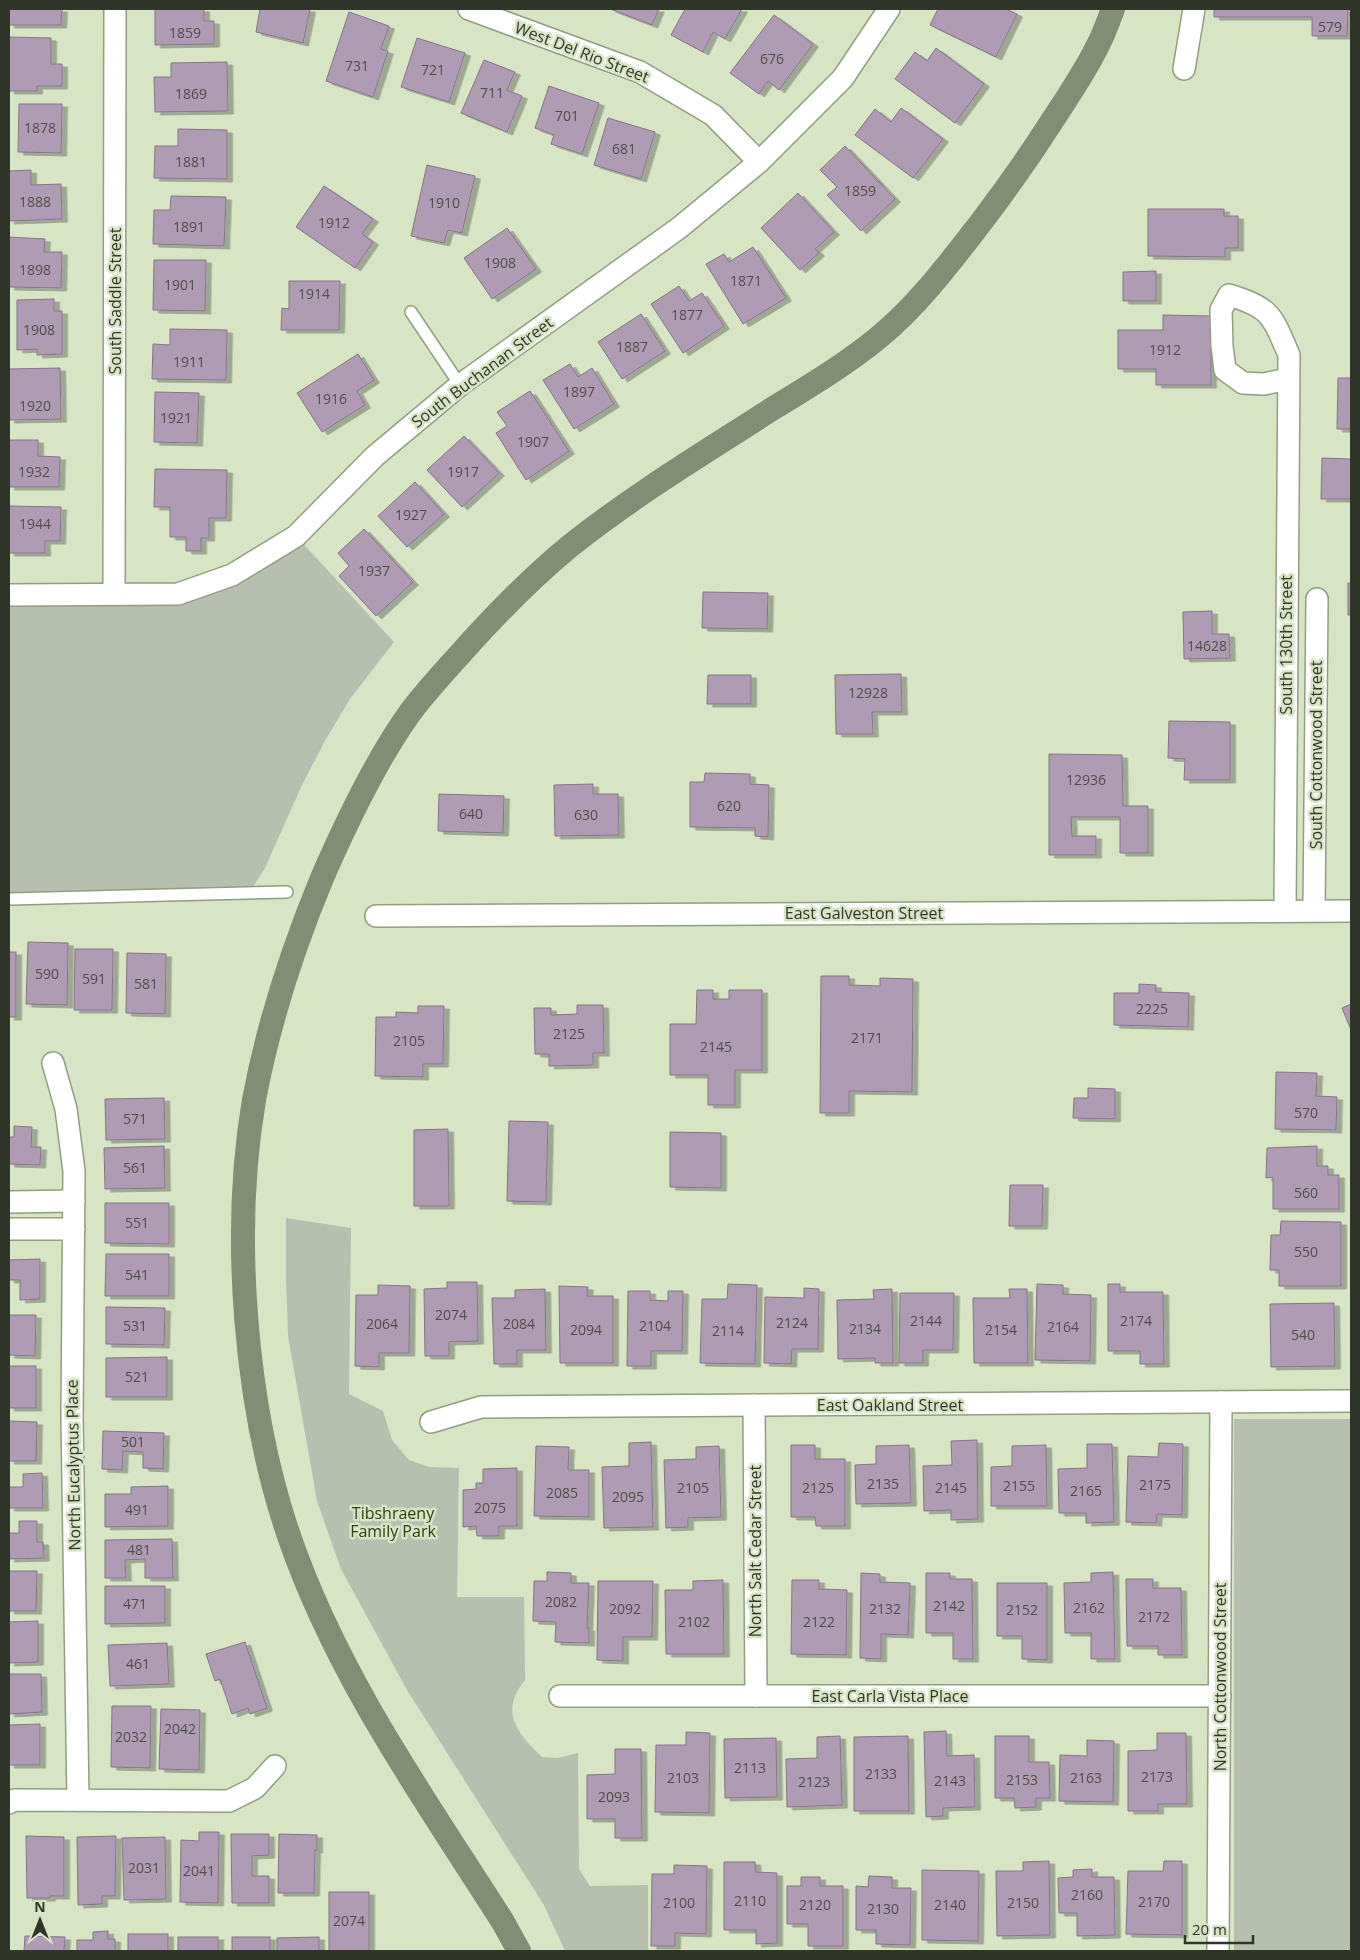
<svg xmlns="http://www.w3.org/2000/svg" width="1360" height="1960" font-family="'Open Sans',sans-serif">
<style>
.green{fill:#b7bfae}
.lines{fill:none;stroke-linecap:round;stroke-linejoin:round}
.canal{stroke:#828d73;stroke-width:24}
.building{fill:#af9bb3;stroke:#87728c;filter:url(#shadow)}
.service-casing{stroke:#919f80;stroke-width:14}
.minor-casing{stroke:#919f80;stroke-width:24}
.service{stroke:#fff;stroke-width:11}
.minor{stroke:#fff;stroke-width:21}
.labels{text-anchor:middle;stroke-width:5;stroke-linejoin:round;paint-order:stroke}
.number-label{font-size:14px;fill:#504e4c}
.street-label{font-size:16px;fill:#303529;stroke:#d7e5c5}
.park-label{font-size:16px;fill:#2e3e11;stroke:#d7e5c5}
</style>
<defs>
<filter id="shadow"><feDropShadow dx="5.5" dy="3" stdDeviation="0" flood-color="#0004"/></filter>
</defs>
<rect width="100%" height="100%" fill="#d7e5c5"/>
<g class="green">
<path d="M296 536 394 642 350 699 326 739 302 785 265 868 249 893 9 899V595L178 594Z"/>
<path d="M286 1218 351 1228 349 1394 383 1411 392 1440 409 1460 429 1467 459 1468 457 1597H524L525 1680C499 1712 517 1733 542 1757L558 1758 578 1753 579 1869 590 1886 648 1885V1951H565L544 1905 407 1690 341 1569 317 1501 288 1336 286 1277Z"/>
<rect x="1234" y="1419" width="117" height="532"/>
</g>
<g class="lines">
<path class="canal" d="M519 1951 503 1922C424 1798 337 1676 289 1536 245 1408 231 1234 254 1100 268 1025 293 948 322 878 346 823 375 762 409 714 425 692 444 672 462 652 496 614 531 578 570 546 634 495 704 453 772 409 808 387 845 365 878 338 917 306 948 265 979 225 1005 191 1029 157 1052 121 1069 95 1087 69 1100 41 1105 31 1109 19 1113 9"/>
</g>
<g class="building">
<path d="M9 9H62L61 25H9Z"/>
<path d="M155 9H204V21H214V44L155 45Z"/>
<path d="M260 9H310L303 43 256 32Z"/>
<path d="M610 9H659L652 25Z"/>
<path d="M685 9H742L725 39 713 32 703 52 671 35Z"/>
<path d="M938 9H1006L1017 14 996 57 930 25Z"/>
<path d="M1214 9H1351V10H1348L1347 36H1312V17H1214Z"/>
<path d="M349 12 389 26 381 49 388 51 373 97 326 81Z"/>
<path d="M774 15 813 44 779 90 768 81 759 94 730 73Z"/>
<path d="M9 37 51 38V64H62V86H37V91H9Z"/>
<path d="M417 38 465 53 449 102 401 87Z"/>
<path d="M936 48 984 84 955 123 895 79 915 52 927 61Z"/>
<path d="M484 60 515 72 507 90 522 96 507 132 461 113Z"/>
<path d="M227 62 228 111 155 112 154 77H171V63Z"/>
<path d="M549 86 599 103 582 154 551 144 554 135 535 128Z"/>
<path d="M19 104H62L61 153 18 152Z"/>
<path d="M901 108 943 139 913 178 855 135 875 109 891 122Z"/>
<path d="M608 118 655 132 641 179 594 165Z"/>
<path d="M178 129 227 130V179L154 178 155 146H178Z"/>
<path d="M845 146 895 199 861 231 827 195 837 187 820 170Z"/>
<path d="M427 165 475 176 462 233 448 230 444 243 411 236Z"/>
<path d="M31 170V185L61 184 62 219 9 221V171Z"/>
<path d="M324 186 373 219 362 234 373 242 355 268 296 227Z"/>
<path d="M798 193 834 232 815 249 819 253 800 270 761 228Z"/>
<path d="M171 196 226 197 224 246 153 244 154 210H170Z"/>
<path d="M1148 209H1224V216H1238V248H1225V257L1148 256Z"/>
<path d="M507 228 536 269 492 299 464 258Z"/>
<path d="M9 237 45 239 44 252H62L61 288 9 287Z"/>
<path d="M753 247 786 298 743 324 706 264 724 254 729 262Z"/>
<path d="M154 260H206L205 311 153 310Z"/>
<path d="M1156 271V301H1123V272Z"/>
<path d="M289 281H340L339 330H281L282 308 289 309Z"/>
<path d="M679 286 689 301 702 293 724 326 683 353 651 304Z"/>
<path d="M54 299V311H62V354L37 355V349L17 350V300Z"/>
<path d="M641 314 665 351 622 379 598 342Z"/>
<path d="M1163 315 1211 316V385H1156V369H1118V330H1163Z"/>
<path d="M170 329 227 330 226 380 152 379 153 344 170 345Z"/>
<path d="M358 354 374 380 357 391 365 405 322 432 297 393Z"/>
<path d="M570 364 578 377 592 368 614 404 574 429 543 380Z"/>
<path d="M60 368 61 419 9 420V369Z"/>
<path d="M1338 378H1351V429H1337Z"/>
<path d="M530 391 569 451 526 480 496 433 507 426 497 412Z"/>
<path d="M155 392 199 393 197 443 154 442Z"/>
<path d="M464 436 499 473 462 507 427 470Z"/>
<path d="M9 440H38V456L60 457 59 487H9Z"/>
<path d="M1322 458 1351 459V499H1321Z"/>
<path d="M155 469 227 470 226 518H209V538H201V551H186V537H170V507H154Z"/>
<path d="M415 482 444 514 407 547 378 516Z"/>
<path d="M9 506 61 507 60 541H45V553H9Z"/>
<path d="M364 529 413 582 376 616 339 576 349 566 338 553Z"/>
<rect x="1348" y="583" width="3" height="32"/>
<path d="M703 592 768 593 767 629 702 628Z"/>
<path d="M1212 611V634H1229L1230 658 1184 659 1183 612Z"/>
<path d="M901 674 902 712H872L873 734H836L835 675Z"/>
<path d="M708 675H751V704H707Z"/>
<path d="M1169 721 1230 722V780H1184L1185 759 1168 758Z"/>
<path d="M1049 754 1122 755 1123 806H1148V853H1120V817H1071L1072 836H1096V855H1049Z"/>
<path d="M705 773 750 774V784L769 785 768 837 755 836V828L690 827V782H704Z"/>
<path d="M593 784V794H618L619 835 555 836 554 785Z"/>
<path d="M439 794 504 796 503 833 438 831Z"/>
<path d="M28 942 68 943 67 1005 26 1004Z"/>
<path d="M75 949H113L112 1010H74Z"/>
<rect x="9" y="952" width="7" height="65"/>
<path d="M127 953 166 954 165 1014 126 1013Z"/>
<path d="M821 976H849V985L880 986V978L913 979 912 1092 849 1091V1113H820Z"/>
<path d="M1139 984 1156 985V992L1189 993 1188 1027 1114 1025V993H1139Z"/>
<path d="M697 990H713V999H729V990H762V1070H735V1105H708V1075H670V1024H696Z"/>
<path d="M1351 1004V1030L1342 1008Z"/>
<path d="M577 1005H603L604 1053H593V1065L549 1066V1054H535L534 1008H551V1015L577 1014Z"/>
<path d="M418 1006H444L443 1064H423V1077L375 1076 376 1017H396V1012L418 1013Z"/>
<path d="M1276 1072 1317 1073 1316 1096 1337 1097 1336 1130 1275 1129Z"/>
<path d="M1088 1088 1115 1089V1119L1073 1118 1074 1098H1088Z"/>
<path d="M164 1098 165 1139 106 1140 105 1099Z"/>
<path d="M509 1121 548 1122 546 1202 507 1201Z"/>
<path d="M14 1126 32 1127 31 1147H41L40 1165 9 1164V1137H14Z"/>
<path d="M448 1129 449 1206H414V1130Z"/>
<path d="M670 1132 721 1133V1188L670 1187Z"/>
<path d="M164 1146 165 1188 105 1189 104 1148Z"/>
<path d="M1317 1146V1166H1328V1175H1339V1209H1273V1177L1266 1178 1267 1148Z"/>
<path d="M1010 1185H1043L1042 1226H1009Z"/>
<path d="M105 1203H169V1244L105 1243Z"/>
<path d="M1281 1221 1341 1222V1286H1279V1270H1270L1271 1235H1280Z"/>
<path d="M106 1254H169V1296H105Z"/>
<path d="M40 1259V1299L20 1300V1280H9V1260Z"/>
<path d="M447 1282H477L478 1341 449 1342V1356H425L424 1289 447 1288Z"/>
<path d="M728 1284 757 1285 755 1364 700 1363 702 1299H727Z"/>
<path d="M1037 1284 1063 1285V1294L1091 1295 1090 1361 1035 1360Z"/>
<path d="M1108 1284H1120V1292H1163L1164 1364H1140V1351H1108Z"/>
<path d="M378 1285 410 1286 409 1353H379V1367L355 1366 356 1295H378Z"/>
<path d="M559 1286 588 1287 587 1296H613V1363H560Z"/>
<path d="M804 1288 819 1289 818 1349H792L791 1364 764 1363 765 1297 804 1298Z"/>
<path d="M545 1289 546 1350H517V1364H494L492 1298H515V1290Z"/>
<path d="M892 1289 893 1363H875V1358L838 1359 837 1300 874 1299 873 1290Z"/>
<path d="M1009 1289H1027L1028 1363H974L973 1298H1010Z"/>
<path d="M628 1291H650V1300L668 1301V1291H683L682 1351H651V1366H627Z"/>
<path d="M900 1293H954L953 1350H923V1363H899Z"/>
<path d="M1334 1303 1335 1366 1271 1367 1270 1304Z"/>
<path d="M106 1307 165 1308 164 1345 106 1344Z"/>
<path d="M9 1315H36L35 1356 9 1355Z"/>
<path d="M167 1357V1397H106V1358Z"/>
<rect x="9" y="1366" width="27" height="42"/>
<path d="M9 1421 37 1422 36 1461H9Z"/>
<path d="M103 1431 164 1433 163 1469 143 1468V1452L123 1451 122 1470 102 1469Z"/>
<path d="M977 1440 978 1519 951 1520V1510L924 1511 923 1466 952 1465 951 1441Z"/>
<path d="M651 1442 653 1527 604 1528 602 1467 629 1466V1443Z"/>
<path d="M1159 1443 1183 1444 1182 1515 1157 1514 1156 1523 1126 1522 1128 1456 1158 1457Z"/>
<path d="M1087 1444H1112L1114 1522 1086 1523V1513H1059L1058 1469 1087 1468Z"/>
<path d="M791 1445H815V1459H845V1526H816L815 1517H791Z"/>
<path d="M909 1445 911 1503 856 1504 855 1465 876 1464V1446Z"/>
<path d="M1046 1445 1047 1506H991V1467L1012 1466V1446Z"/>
<path d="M536 1446 569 1447 568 1470H589V1517L534 1516Z"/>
<path d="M719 1446 721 1517 688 1518V1527L666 1528 664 1460 696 1459V1447Z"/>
<path d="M517 1468V1526H499V1536H477L476 1526 463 1527V1490L476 1489V1483H483V1469Z"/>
<path d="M42 1473 43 1508H9V1487H23V1474Z"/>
<path d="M168 1486V1526L105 1527V1494H131V1487Z"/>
<path d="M19 1521H37V1542H43L44 1558 9 1559V1533H19Z"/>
<path d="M172 1539 173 1578H145V1559L125 1560 126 1578H105V1540Z"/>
<path d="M9 1571H37L36 1611H9Z"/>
<path d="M547 1572 571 1573V1583H589L587 1628H589V1643L555 1642 556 1622 533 1621 534 1581H547Z"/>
<path d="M1113 1572 1115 1659H1091V1633H1065L1064 1583 1091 1582V1573Z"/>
<path d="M861 1573 880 1574V1582L910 1583 908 1635 881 1634V1659L860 1658Z"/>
<path d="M926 1573H950V1579H972L973 1659H953V1633H926Z"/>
<path d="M1126 1579H1153V1588H1181L1182 1655H1158V1646H1127Z"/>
<path d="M723 1580 724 1654H666L665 1590H693V1581Z"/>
<path d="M792 1580H819V1589L847 1590 846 1655 791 1654Z"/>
<path d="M598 1581H653L652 1637H623V1661L597 1660Z"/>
<path d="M997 1583H1047V1660L1022 1659V1636H997Z"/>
<path d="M105 1586H165V1623L105 1624Z"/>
<path d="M38 1621V1662L9 1663V1622Z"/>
<path d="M245 1642 267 1708 250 1714 248 1708 232 1714 220 1679 215 1681 206 1654Z"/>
<path d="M167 1643 169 1684 110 1686 108 1645Z"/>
<path d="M9 1674H41L42 1712 9 1714Z"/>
<path d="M112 1706H151L150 1768 111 1767Z"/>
<path d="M161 1709 200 1710 199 1770 159 1769Z"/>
<path d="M40 1724V1765H9V1725Z"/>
<path d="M946 1731 947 1756 974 1755 975 1807 943 1808V1816L926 1817 924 1732Z"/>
<path d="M686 1732 710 1733 709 1813 655 1812 656 1745H686Z"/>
<path d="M1157 1733H1186L1187 1804H1158V1811H1128V1751L1157 1750Z"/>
<path d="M840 1736 842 1805 787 1807 786 1759 817 1758V1737Z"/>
<path d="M908 1736 909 1811H854V1737Z"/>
<path d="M995 1736H1029V1762H1049L1050 1798H1036V1807L1015 1808 1014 1798H995Z"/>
<path d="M776 1738 777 1797 725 1798 724 1739Z"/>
<path d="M1087 1740 1114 1741 1113 1802 1059 1801 1060 1755 1087 1756Z"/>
<path d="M615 1749H641L642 1838H615V1819H587V1775L615 1774Z"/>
<path d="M199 1832H219L218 1903 180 1902 181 1840 199 1841Z"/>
<path d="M231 1834H269V1855L252 1856V1876H269V1903H232Z"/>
<path d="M279 1834 317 1835V1850H315L314 1893H278Z"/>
<path d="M26 1836 64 1837V1896H50V1898H27Z"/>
<path d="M116 1836 115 1896H102V1904L78 1905 77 1837Z"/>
<path d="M165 1837 166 1899 124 1900 122 1838Z"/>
<path d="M1049 1861 1050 1935 997 1936 996 1871H1023V1862Z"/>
<path d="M1164 1861H1182V1935L1126 1934 1128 1871H1163Z"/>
<path d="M724 1862H755L756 1872 777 1873V1943L756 1944V1930H724Z"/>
<path d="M674 1865 707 1866 706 1934 675 1933V1946H651L652 1874H674Z"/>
<path d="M1092 1869V1877H1114L1115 1935 1077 1936V1913H1059L1058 1878 1073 1877V1870Z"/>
<path d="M922 1870 979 1871 978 1941 922 1940Z"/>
<path d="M869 1876 892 1877V1888H911L910 1945 876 1944V1930H856V1886L868 1887Z"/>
<path d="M801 1877H820V1886H843V1946H808V1924H787V1886H801Z"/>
<rect x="329" y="1892" width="40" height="59"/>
<path d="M108 1931V1939H115V1951H77V1940H93V1932Z"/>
<rect x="128" y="1934" width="40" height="17"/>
<path d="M25 1936 65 1937 64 1951H24Z"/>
<rect x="178" y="1937" width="40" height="14"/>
<rect x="232" y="1937" width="38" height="14"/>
<path d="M319 1937V1951H277V1938Z"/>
</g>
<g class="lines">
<defs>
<g id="service">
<path d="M411 312 460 385"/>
<path d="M9 899 287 892"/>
</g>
<g id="minor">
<path d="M469 9 640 72 713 115 759 162"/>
<path d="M1184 69 1194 9"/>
<path d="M114 594 115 9"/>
<path d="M9 595 178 594 232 575 296 536 375 456 460 385 679 228 759 162 843 78 889 9"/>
<path d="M1314 910 1317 599"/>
<path d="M1285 911 1289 355C1272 316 1272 308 1229 295L1221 310 1222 346 1225 370 1243 383 1264 384 1288 379"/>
<path d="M376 916 1351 911"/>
<path d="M53 1063 66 1109 74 1171 72 1417 78 1800"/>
<path d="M9 1202 74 1201"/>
<path d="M9 1229H74"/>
<path d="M754 1405 756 1696"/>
<path d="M431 1422 481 1407 1351 1401"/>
<path d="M560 1696H1220"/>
<path d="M9 1803 14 1800 229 1801 255 1788 275 1766"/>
<path d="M1218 1951 1221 1402"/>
</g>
</defs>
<use href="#service" class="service-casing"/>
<use href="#minor" class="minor-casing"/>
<use href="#service" class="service"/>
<use href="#minor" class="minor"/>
</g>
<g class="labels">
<g class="number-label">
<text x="1330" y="32">579</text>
<text x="185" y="38">1859</text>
<text x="772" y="64">676</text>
<text x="357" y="71">731</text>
<text x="433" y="75">721</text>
<text x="492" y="98">711</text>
<text x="191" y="99">1869</text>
<text x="567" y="121">701</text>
<text x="40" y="133">1878</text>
<text x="624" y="154">681</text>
<text x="191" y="167">1881</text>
<text x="860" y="196">1859</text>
<text x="35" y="207">1888</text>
<text x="444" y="208">1910</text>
<text x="334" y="228">1912</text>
<text x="189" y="232">1891</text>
<text x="500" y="268">1908</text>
<text x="35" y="275">1898</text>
<text x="746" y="286">1871</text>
<text x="180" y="290">1901</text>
<text x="314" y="299">1914</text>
<text x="687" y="320">1877</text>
<text x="39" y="335">1908</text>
<text x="632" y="352">1887</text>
<text x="1165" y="355">1912</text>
<text x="189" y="367">1911</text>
<text x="579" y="397">1897</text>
<text x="331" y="404">1916</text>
<text x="35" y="411">1920</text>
<text x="176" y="423">1921</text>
<text x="533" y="447">1907</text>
<text x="34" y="477">1932</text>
<text x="463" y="477">1917</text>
<text x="411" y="520">1927</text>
<text x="35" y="529">1944</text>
<text x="374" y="576">1937</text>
<text x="1207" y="651">14628</text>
<text x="868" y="698">12928</text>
<text x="1086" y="785">12936</text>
<text x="729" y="811">620</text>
<text x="471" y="819">640</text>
<text x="586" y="820">630</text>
<text x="47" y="979">590</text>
<text x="94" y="984">591</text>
<text x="146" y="989">581</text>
<text x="1152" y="1014">2225</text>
<text x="569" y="1039">2125</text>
<text x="867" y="1043">2171</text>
<text x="409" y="1046">2105</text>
<text x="716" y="1052">2145</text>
<text x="1306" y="1118">570</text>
<text x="135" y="1124">571</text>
<text x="135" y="1173">561</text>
<text x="1306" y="1198">560</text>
<text x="137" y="1228">551</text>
<text x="1306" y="1257">550</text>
<text x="137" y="1280">541</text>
<text x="451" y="1320">2074</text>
<text x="926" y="1326">2144</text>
<text x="1136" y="1326">2174</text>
<text x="792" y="1328">2124</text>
<text x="382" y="1329">2064</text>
<text x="519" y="1329">2084</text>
<text x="135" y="1331">531</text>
<text x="655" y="1331">2104</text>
<text x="1063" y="1332">2164</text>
<text x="865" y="1334">2134</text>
<text x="586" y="1335">2094</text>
<text x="1001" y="1335">2154</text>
<text x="728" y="1336">2114</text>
<text x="1303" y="1340">540</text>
<text x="137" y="1382">521</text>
<text x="133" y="1447">501</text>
<text x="883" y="1489">2135</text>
<text x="1155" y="1490">2175</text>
<text x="1019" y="1491">2155</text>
<text x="693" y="1493">2105</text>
<text x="818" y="1493">2125</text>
<text x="951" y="1493">2145</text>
<text x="1086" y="1496">2165</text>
<text x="562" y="1498">2085</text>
<text x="628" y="1502">2095</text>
<text x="490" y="1513">2075</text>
<text x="137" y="1515">491</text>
<text x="139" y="1555">481</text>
<text x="561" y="1607">2082</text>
<text x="135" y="1609">471</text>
<text x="949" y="1611">2142</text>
<text x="1089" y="1613">2162</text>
<text x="625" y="1614">2092</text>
<text x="885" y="1614">2132</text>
<text x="1022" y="1615">2152</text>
<text x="1154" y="1622">2172</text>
<text x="694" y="1627">2102</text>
<text x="819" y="1627">2122</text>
<text x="138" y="1669">461</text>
<text x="180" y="1734">2042</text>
<text x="131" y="1742">2032</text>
<text x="750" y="1773">2113</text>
<text x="881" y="1779">2133</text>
<text x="1157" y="1782">2173</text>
<text x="683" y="1783">2103</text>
<text x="1086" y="1783">2163</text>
<text x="1022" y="1785">2153</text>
<text x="950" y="1786">2143</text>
<text x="814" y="1787">2123</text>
<text x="614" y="1802">2093</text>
<text x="144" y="1873">2031</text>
<text x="199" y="1876">2041</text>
<text x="1087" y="1900">2160</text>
<text x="750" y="1906">2110</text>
<text x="1154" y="1907">2170</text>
<text x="679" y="1908">2100</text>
<text x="1023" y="1908">2150</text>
<text x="815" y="1910">2120</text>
<text x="950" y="1910">2140</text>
<text x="883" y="1914">2130</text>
<text x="349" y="1926">2074</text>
</g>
<g class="street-label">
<text transform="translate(582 52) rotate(21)" y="6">West Del Rio Street</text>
<text transform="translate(115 301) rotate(-90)" y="6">South Saddle Street</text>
<text transform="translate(482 372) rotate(-37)" y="6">South Buchanan Street</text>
<text transform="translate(1286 645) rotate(-90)" y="6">South 130th Street</text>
<text transform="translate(1316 755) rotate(-90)" y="6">South Cottonwood Street</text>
<text x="864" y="919">East Galveston Street</text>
<text x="890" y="1411">East Oakland Street</text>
<text transform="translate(73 1465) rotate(-91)" y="6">North Eucalyptus Place</text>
<text transform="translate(755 1551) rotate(-90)" y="6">North Salt Cedar Street</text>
<text transform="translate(1220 1677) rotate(-90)" y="6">North Cottonwood Street</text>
<text x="890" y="1702">East Carla Vista Place</text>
</g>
<g class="park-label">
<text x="393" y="1519">Tibshraeny<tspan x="393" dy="18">Family Park</tspan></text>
</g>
</g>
<rect width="1360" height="1960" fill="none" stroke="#303529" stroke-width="20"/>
<g transform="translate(40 1920)" stroke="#d7e5c5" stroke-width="4" paint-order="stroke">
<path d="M0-4L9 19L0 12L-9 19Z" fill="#303529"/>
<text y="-8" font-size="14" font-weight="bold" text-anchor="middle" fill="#303529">N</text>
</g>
<path d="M1185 1935v8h68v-8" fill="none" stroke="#303529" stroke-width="2.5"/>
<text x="1192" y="1935" font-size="15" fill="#303529" stroke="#d7e5c5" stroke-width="4" paint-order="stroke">20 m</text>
</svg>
